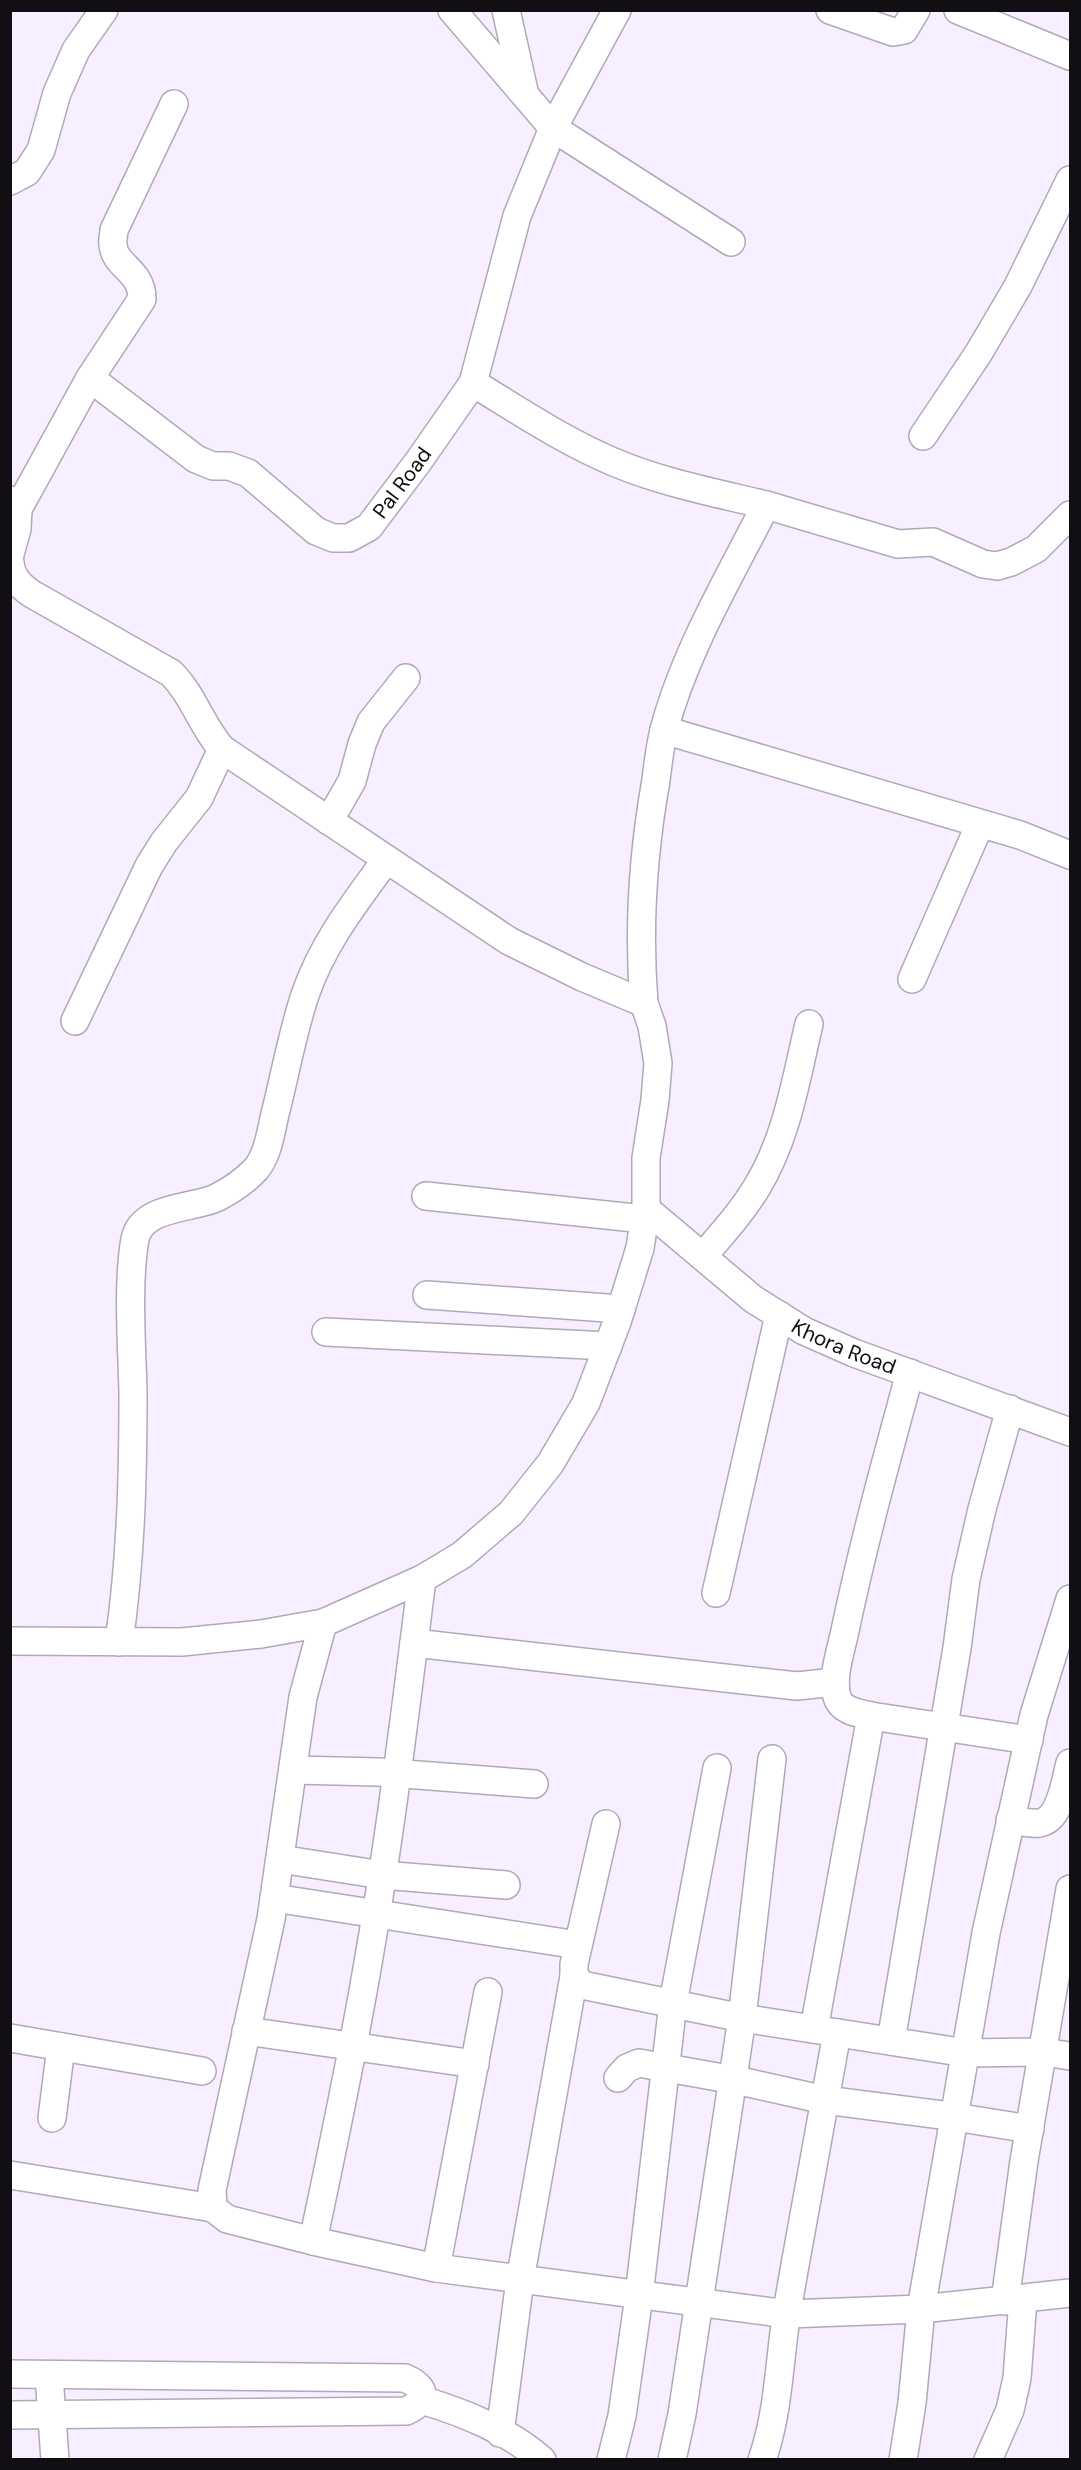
<svg xmlns="http://www.w3.org/2000/svg" width="1081" height="2470" font-family="'DM Sans',sans-serif">
<style>
.lines{fill:none;stroke-linecap:round;stroke-linejoin:round}
.minor-casing{stroke:#b1a8b9;stroke-width:30}
.minor{stroke:#fff;stroke-width:27}
.labels{text-anchor:middle;stroke-width:4.5;stroke-linejoin:round;paint-order:stroke}
.street-label{font-size:21px;fill:#110e14;stroke:#fff}
</style>
<rect width="100%" height="100%" fill="#f7eeff"/>
<g class="lines">
<defs>
<g id="minor">
<path d="M452 10 553 128 731 242"/>
<path d="M506 10 524 91"/>
<path d="M830 10 893 32 904 30 916 10"/>
<path d="M958 10 1070 56"/>
<path d="M10 181 27 172 41 150 57 93 76 50 104 10"/>
<path id="s1" d="M90 378 196 459 213 466H229L248 473 316 531 333 538H349L369 527 418 462 473 383 517 216 553 128 617 10"/>
<path d="M473 383C520 411 565 442 616 463 664 483 716 493 766 505 729 578 685 651 664 730 660 746 658 763 656 780 643 853 638 929 644 1003"/>
<path d="M923 436 978 354 1018 286 1070 180"/>
<path d="M10 500 18 509 17 529 10 554"/>
<path d="M766 505 898 544 933 542 983 564 997 566 1011 562 1036 549 1070 515"/>
<path d="M18 509 90 378 142 299C142 270 115 267 113 245 112 240 114 235 114 230L174 104"/>
<path d="M10 562C11 577 20 586 32 594L171 673C194 696 201 725 222 749L509 941 582 977 644 1003 652 1026 658 1063 655 1100 646 1158V1209L640 1248 617 1322 586 1403 550 1464 511 1513 462 1555 422 1579 323 1623 261 1634 182 1642 10 1641"/>
<path d="M664 730 1020 835 1070 855"/>
<path d="M329 821 352 781 362 744 371 722 406 678"/>
<path d="M912 979 980 824"/>
<path d="M75 1021 149 866 164 842 199 798 222 749"/>
<path d="M426 1196 644 1219"/>
<path id="s2" d="M646 1209 753 1299 804 1331 854 1353 1070 1432"/>
<path d="M703 1256C722 1234 742 1212 757 1187 787 1138 796 1079 809 1024"/>
<path d="M427 1295 621 1309"/>
<path d="M326 1332 608 1346"/>
<path d="M910 1373C887 1457 864 1541 846 1626 842 1648 831 1675 837 1697 841 1711 858 1713 871 1716L1029 1740"/>
<path d="M716 1593 779 1315"/>
<path d="M119 1642C131 1559 133 1476 133 1393 132 1347 127 1284 135 1239 142 1206 191 1209 216 1198 230 1191 245 1181 256 1169 268 1155 271 1131 275 1114 285 1075 292 1034 305 995 323 943 354 904 386 860"/>
<path d="M414 1643 797 1686 835 1682"/>
<path d="M293 1770 379 1772 534 1784"/>
<path d="M1010 1820C1019 1821 1030 1824 1039 1823 1061 1820 1065 1781 1070 1763"/>
<path d="M606 1824 574 1964V1976L582 1985 742 2018 966 2053 1043 2052 1070 2056"/>
<path d="M280 1859 382 1875 506 1885"/>
<path d="M274 1898 578 1945"/>
<path d="M814 2029 871 1716"/>
<path d="M246 2031 475 2064"/>
<path d="M10 2038 202 2071"/>
<path d="M891 2041 957 1648 966 1579 982 1509 1010 1409"/>
<path d="M618 2078 627 2068 639 2063 740 2081 825 2100 942 2115 1030 2129"/>
<path d="M52 2118 61 2047"/>
<path d="M10 2175 213 2208 227 2219 313 2241 436 2268 787 2314 921 2309 1070 2293"/>
<path d="M213 2208 212 2190 271 1919 303 1697 323 1623"/>
<path d="M313 2241C333 2147 353 2052 369 1957 391 1831 406 1705 422 1579"/>
<path d="M436 2268 488 1992"/>
<path d="M1005 2301 1024 2161 1070 1889"/>
<path d="M10 2374 405 2378C426 2387 429 2401 406 2411L10 2415"/>
<path d="M49 2375 55 2460"/>
<path d="M422 2400C464 2413 508 2430 542 2460"/>
<path d="M500 2433 520 2280 574 1976"/>
<path d="M611 2460 622 2416 639 2296 673 2003 717 1768"/>
<path d="M672 2460 682 2414 742 2018 772 1759"/>
<path d="M762 2460C779 2412 779 2361 787 2311 803 2218 820 2125 837 2033"/>
<path d="M903 2460 912 2403 921 2309 986 1933 1034 1715 1070 1599"/>
<path d="M988 2460 1010 2410 1017 2378 1023 2299"/>
</g>
</defs>
<use href="#minor" class="minor-casing"/>
<use href="#minor" class="minor"/>
</g>
<g class="labels">
<g class="street-label">
<text dy="7" stroke="none"><textPath href="#s1" startOffset="390">Pal Road</textPath></text>
<text dy="7" stroke="none"><textPath href="#s2" startOffset="243">Khora Road</textPath></text>
</g>
</g>
<rect width="1081" height="2470" fill="none" stroke="#110e14" stroke-width="24"/>
</svg>
